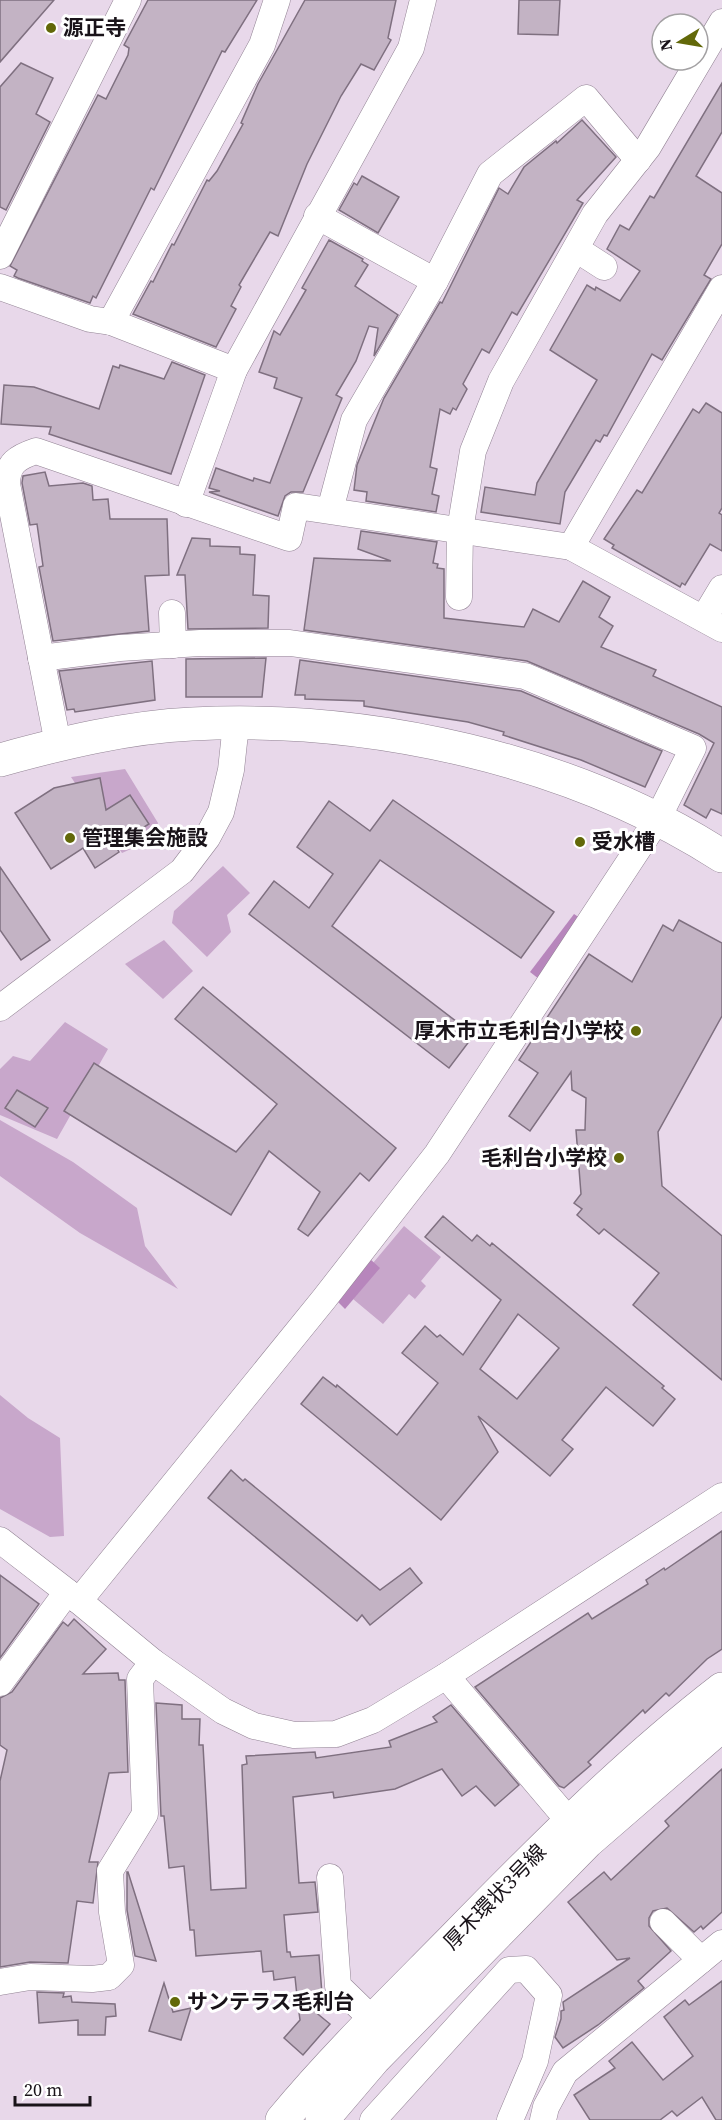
<svg xmlns="http://www.w3.org/2000/svg" width="722" height="2120" font-family="'Source Serif 4','Noto Sans JP',serif">
<style>
.green{fill:#c8a7cb}
.water{fill:#b786bc}
.building{fill:#c3b3c4;stroke:#7f7080;stroke-width:1.5;fill-rule:evenodd}
.lines{fill:none;stroke-linecap:round;stroke-linejoin:round}
.street-casing{stroke:#928394;stroke-width:27}
.secondary-casing{stroke:#928394;stroke-width:34}
.street{stroke:#fff;stroke-width:26}
.secondary{stroke:#fff;stroke-width:33}
.poi-dot{fill:#626809;stroke:#fff;stroke-width:2}
.labels{text-anchor:middle;stroke-width:6;stroke-linejoin:round;paint-order:stroke}
.poi-label{font-size:21px;font-weight:bold;fill:#191319;stroke:#fff;text-anchor:start}
.street-label{font-size:21px;fill:#191319;stroke:#fff}
</style>
<rect width="100%" height="100%" fill="#e8d8ea"/>
<g class="green">
<path d="M125 769 158 823 156 829 141 838 142 844 122 853 71 777Z"/>
<path d="M223 866 250 893 227 915 231 932 207 957 172 923 174 911Z"/>
<path d="M164 940 193 971 163 999 125 964Z"/>
<path d="M65 1022 108 1049 57 1139 0 1115V1069L13 1056 30 1061Z"/>
<path d="M0 1120 73 1162 137 1208 145 1246 178 1289 80 1233 0 1176Z"/>
<path d="M404 1226 441 1257 421 1281 426 1286 415 1299 409 1294 383 1324 353 1299 379 1268 373 1263Z"/>
<path d="M0 1395 28 1418 60 1438 64 1536 50 1537 0 1509Z"/>
</g>
<g class="water">
<path d="M574 914 583 920 539 979 530 972Z"/>
<path d="M370 1259 380 1268 345 1309 337 1301Z"/>
</g>
<g class="building">
<path d="M0 0H54L0 62Z"/>
<path d="M148 0H257L225 52 222 51 154 190 151 188 96 298 93 296 90 303 18 278 14 276 17 270 10 266 98 95 106 99 128 55 129 48 124 45Z"/>
<path d="M305 0H396L388 38 391 40 374 70 361 64 341 96 307 164 278 236 270 232 239 285 241 287 231 306 236 309 216 347 133 314 151 281 153 282 172 244 174 245 207 180 209 181 217 171 243 124 241 123 258 84Z"/>
<path d="M519 0H560L558 35 518 34Z"/>
<path d="M21 63 53 78 36 114 50 122 6 210 0 207V87Z"/>
<path d="M722 83V132L696 176 722 193V244L704 275 711 279 662 360 652 354 607 436 604 435 600 442 596 440 565 492 560 524 481 512 485 487 535 495 537 483 597 380 550 350 587 285 595 290 596 287 620 301 640 271 607 249 620 225 629 230 650 196 654 198Z"/>
<path d="M582 120 616 157 577 200 583 203 517 315 512 312 489 353 482 349 463 384 467 389 456 410 453 408 450 414 440 409 430 467 437 469 432 494 439 496 436 512 366 501 367 492 354 490 357 465 384 398 440 302 442 303 499 188 508 194 524 167 556 141 557 143Z"/>
<path d="M362 176 399 197 378 233 339 210 354 183 357 185Z"/>
<path d="M329 240 363 259 362 261 368 265 355 286 398 315 374 356 378 328 369 326 356 361 336 395 342 398 303 492H291L285 496 278 516 209 492 220 491 209 488 216 468 253 481 254 478 270 483 302 398 274 388 277 378 259 372 274 331 280 335 306 290 302 288Z"/>
<path d="M172 362 205 375 171 474 49 434 51 427 1 424 4 385 34 387 99 409 113 366 119 368 120 365 164 379Z"/>
<path d="M706 403 722 413V508L719 513 722 515V551L710 544 685 585 682 583 680 587 612 548 614 545 604 539 637 490 642 493 693 409 699 413Z"/>
<path d="M45 472 49 486 83 483 92 486 93 500 108 499 110 519H167L169 575 145 576 149 631 53 641 39 567 43 566 37 524 30 525 22 483 23 476Z"/>
<path d="M361 531 437 542 433 563 438 564 437 568 444 569V618L524 627 533 609 559 622 583 581 610 597 599 617 613 626 601 647 656 670 653 676 722 707V814L711 809 706 818 684 805 714 743 699 734 527 661 304 630 314 558 391 561 358 549Z"/>
<path d="M192 538 210 539V546L240 547V554L255 555 253 595 269 596 268 628 188 629 185 575H177Z"/>
<path d="M266 658 262 697H186V659Z"/>
<path d="M300 660 521 691 662 751 645 787 581 760 503 735 504 732 468 722 364 706V701L305 699V695H295Z"/>
<path d="M152 661 155 700 75 712 74 709 67 710 59 671Z"/>
<path d="M100 778 106 810 130 795 149 824 115 845 119 852 95 868 83 848 51 869 15 813 54 788Z"/>
<path d="M393 800 554 912 521 958 380 860 332 926 474 1035 449 1068 249 914 274 881 309 908 333 874 297 847 329 801 370 831Z"/>
<path d="M0 867 50 940 21 960 0 930Z"/>
<path d="M679 920 722 943V1016L658 1132 662 1186 722 1236V1380L633 1305 659 1273 604 1229 599 1234 577 1215 582 1209 574 1203 581 1194 576 1130H585L586 1098 572 1090 571 1072 530 1131 509 1116 538 1073 519 1060 589 954 632 982 663 925 673 931Z"/>
<path d="M203 987 396 1148 369 1181 360 1173 308 1236 298 1229 320 1192 269 1151 231 1215 64 1111 94 1063 236 1152 277 1104 175 1019Z"/>
<path d="M17 1090 48 1108 35 1127 5 1108Z"/>
<path d="M443 1216 472 1241 477 1235 490 1246 492 1243 664 1386 662 1388 675 1399 653 1426 606 1387 562 1440 573 1449 550 1476 478 1416 498 1452 441 1520 301 1404 323 1377 336 1387 337 1385 397 1435 438 1383 402 1353 425 1326 437 1337 440 1335 463 1355 501 1300 425 1237ZM518 1314 559 1348 517 1399 480 1369Z"/>
<path d="M231 1470 243 1481 245 1479 380 1590 410 1568 422 1583 370 1625 362 1615 357 1621 208 1498Z"/>
<path d="M722 1531V1649L707 1659 669 1696 666 1693 645 1713 643 1710 588 1762 591 1765 564 1788 559 1786 475 1687 588 1613 592 1619 648 1584 646 1580 664 1568 665 1570Z"/>
<path d="M0 1575 39 1604 0 1658Z"/>
<path d="M74 1619 106 1649 83 1674 118 1673 119 1680H125L128 1772 109 1773 89 1862H98L93 1903 77 1901 68 1963 30 1962 0 1967V1781L7 1750 0 1745V1698L12 1692 63 1622 68 1626Z"/>
<path d="M156 1703 182 1705V1719H200L199 1745H203L211 1890 246 1888 242 1765 247 1764 246 1756 315 1752 316 1758 391 1747 389 1741 437 1722 433 1717 451 1705 519 1785 495 1806 476 1786 462 1796 442 1769 395 1789 334 1798 333 1792 293 1797 299 1883 315 1882 318 1912 284 1915 287 1952H290L291 1957 319 1955 322 1994 297 1996 295 1977 274 1980 273 1971 263 1972 261 1951 196 1956 194 1930H190L184 1866 169 1868 164 1816H161Z"/>
<path d="M722 1769V1912L703 1929 701 1926 694 1932 667 1908 653 1911 649 1918V1926L671 1951 638 1981 644 1988 598 2025 563 2048 555 2037 561 2019V2011L564 2010 563 2002 630 1958 617 1960 568 1902 604 1872 611 1880 669 1826 665 1821Z"/>
<path d="M127 1872H128L156 1961 135 1956 127 1910Z"/>
<path d="M722 1981V2120H716L702 2097 677 2116 672 2111 660 2120H590L574 2095 615 2068 609 2061 632 2042 663 2080 693 2056 664 2017 685 2000 689 2005Z"/>
<path d="M164 1983 173 2012 191 2008 181 2040 149 2031Z"/>
<path d="M37 1992 64 1993 63 1997 71 1996 72 2002 115 2004 116 2016 106 2017 105 2035H78V2020L39 2023Z"/>
<path d="M297 1997 330 2024 303 2055 284 2038 300 2020Z"/>
</g>
<g class="lines">
<defs>
<g id="street">
<path d="M317 216 435 281"/>
<path d="M576 249 604 267"/>
<path d="M0 256 128 0"/>
<path d="M0 287 90 319 111 322 234 370"/>
<path d="M111 322 262 45 277 0"/>
<path d="M186 504 234 370 411 48 423 0"/>
<path d="M330 510 354 420 435 281 490 174 586 98 638 160"/>
<path d="M571 547 722 288"/>
<path d="M459 597 460 530 473 451 501 381 595 214 648 147 722 22"/>
<path d="M172 613 173 645"/>
<path d="M704 618 722 588"/>
<path d="M41 658 120 648 200 643H290L525 676 693 748 657 820 437 1154 324 1299 79 1601"/>
<path d="M58 744 7 484C7 463 18 457 36 451L289 538 296 506 571 547 722 629"/>
<path d="M0 1008 182 871 207 838 221 812 231 770 236 724"/>
<path d="M0 1540 79 1601 153 1662 223 1711 254 1726 294 1735 336 1734 373 1720 446 1676 722 1496"/>
<path d="M446 1676 569 1821"/>
<path d="M0 1683 67 1592"/>
<path d="M330 1877 338 1986 373 2020"/>
<path d="M663 1922 701 1960"/>
<path d="M0 1982 30 1977 92 1979 109 1977 121 1965 112 1912 110 1871 145 1814 140 1679 153 1662"/>
<path d="M373 2120 509 1970 526 1969 549 1995 535 2061 510 2120"/>
<path d="M543 2120 546 2107 565 2072 722 1943"/>
</g>
<g id="secondary">
<path d="M0 760C62 743 127 727 192 724 370 715 571 759 722 856"/>
<path d="M282 2120C335 2056 395 1998 453 1939 539 1851 625 1764 722 1689"/>
<path d="M322 2120 374 2059 587 1842 722 1725"/>
</g>
</defs>
<use href="#street" class="street-casing"/>
<use href="#secondary" class="secondary-casing"/>
<use href="#street" class="street"/>
<use href="#secondary" class="secondary"/>
</g>
<g class="poi-dot">
<circle cx="51" cy="28" r="6"/>
<circle cx="70" cy="838" r="6"/>
<circle cx="580" cy="842" r="6"/>
<circle cx="636" cy="1031" r="6"/>
<circle cx="619" cy="1158" r="6"/>
<circle cx="175" cy="2002" r="6"/>
</g>
<g class="labels">
<g class="poi-label">
<text x="63" y="35">源正寺</text>
<text x="82" y="845">管理集会施設</text>
<text x="592" y="849">受水槽</text>
<text x="624" y="1038" text-anchor="end">厚木市立毛利台小学校</text>
<text x="607" y="1165" text-anchor="end">毛利台小学校</text>
<text x="187" y="2009">サンテラス毛利台</text>
</g>
<g class="street-label">
<text transform="translate(495 1897) rotate(-46)" y="7">厚木環状3号線</text>
</g>
</g>
<g transform="translate(680 42) rotate(259)"><circle r="28" fill="#ffffff" stroke="#a3a1a3" stroke-width="1.5"/>
<path d="M0-4.5L10 22L0 15L-10 22Z" fill="#626809"/>
<text y="-9" font-size="16" font-weight="bold" text-anchor="middle" fill="#191319">N</text>
</g>
<path d="M15 2096v9h75v-9" fill="none" stroke="#191319" stroke-width="3"/>
<text x="24" y="2096" font-size="18" fill="#191319" stroke="#ffffff" stroke-width="4.5" paint-order="stroke">20 m</text>
</svg>
